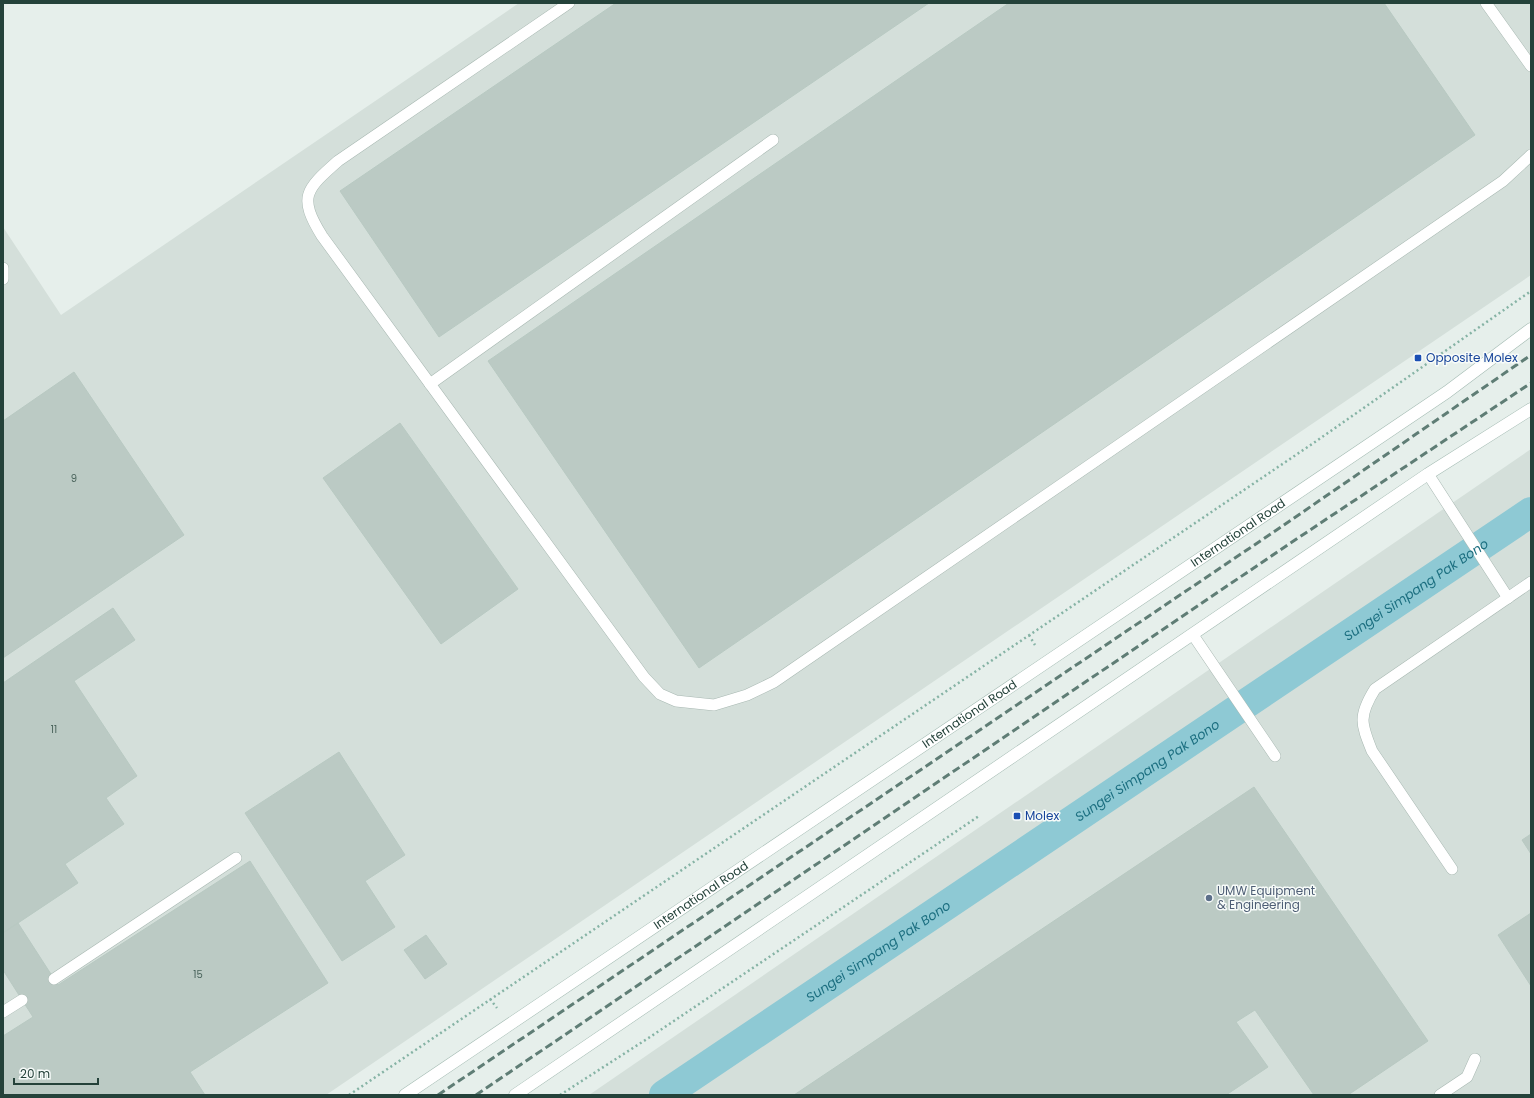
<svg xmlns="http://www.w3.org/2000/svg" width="1534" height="1098" font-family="Poppins,sans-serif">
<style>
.built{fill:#d4dfda}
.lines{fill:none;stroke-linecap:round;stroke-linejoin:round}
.canal{stroke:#8ec9d4;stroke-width:30}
.building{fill:#bbcac4;stroke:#b8c9c2}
.lane-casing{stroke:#a8b8b2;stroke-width:12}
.secondary-casing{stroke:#a4bbb3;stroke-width:13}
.path{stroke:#86b3a5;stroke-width:2.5;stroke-dasharray:2 3;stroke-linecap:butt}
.lane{stroke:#fff;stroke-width:11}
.secondary{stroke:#fff;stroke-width:12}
.rail{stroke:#5f7d75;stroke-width:3;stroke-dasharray:8 4;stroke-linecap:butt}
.transit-dot{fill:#1a4fb4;stroke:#f7fbf9;stroke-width:1.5}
.service-dot{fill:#5c6f8a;stroke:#f7fbf9;stroke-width:1.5}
.labels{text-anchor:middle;stroke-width:3;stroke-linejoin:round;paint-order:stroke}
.number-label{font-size:10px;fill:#4a645c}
.transit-label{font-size:12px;fill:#164399;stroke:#f7fbf9;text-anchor:start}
.street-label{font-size:12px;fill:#24423a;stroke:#f7fbf9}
.service-label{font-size:12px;fill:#4e5e75;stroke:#f7fbf9;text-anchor:start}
.water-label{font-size:13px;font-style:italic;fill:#1c6f80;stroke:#f7fbf9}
</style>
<rect width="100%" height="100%" fill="#e6efeb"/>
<g class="built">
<path d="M519 3H1531V275L326 1095H3V227L61 315Z"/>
<path d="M1531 449V1095H589Z"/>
</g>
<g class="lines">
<path class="canal" id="s1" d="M664 1095 1531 512"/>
</g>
<g class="building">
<path d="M616 3H929L439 337 340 191Z"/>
<path d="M1009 3H1384L1475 135 699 668 488 361Z"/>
<path d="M74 372 184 535 3 658V421Z"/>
<path d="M400 423 518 589 441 644 323 478Z"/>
<path d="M113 608 135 640 74 681 137 776 106 798 124 824 65 864 78 883 3 933V683Z"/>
<path d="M339 752 405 855 365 881 395 927 342 961 245 813Z"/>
<path d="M1254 787 1428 1041 1348 1095H1314L1255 1010 1236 1022 1268 1067 1226 1095H794Z"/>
<path d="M1531 834V854L1522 840Z"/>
<path d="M250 861 328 983 190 1072 205 1095H3V1036L33 1017 3 970V933L18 923 58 985Z"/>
<path d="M1531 913V986L1498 935Z"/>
<path d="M426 935 447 964 425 979 404 950Z"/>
</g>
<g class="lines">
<defs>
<g id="lane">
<path d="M569 3 338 161C305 190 298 197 322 236L644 677 660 694 676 701 714 705 747 695 774 682 1503 181 1531 155"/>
<path d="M1486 3 1531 66"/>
<path d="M3 268V279"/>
<path d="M430 384 773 140"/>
<path d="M1428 474 1508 598"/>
<path d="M1193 635 1275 756"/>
<path d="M1452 869 1372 751C1361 724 1358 716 1375 689L1531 582"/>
<path d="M54 979 236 858"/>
<path d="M3 1012 22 1000"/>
<path d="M1440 1095 1467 1077 1475 1059"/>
</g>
<g id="secondary">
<path id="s2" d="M405 1095 1447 392 1531 329"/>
<path d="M515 1095 1428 474 1531 409"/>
</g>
</defs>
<use href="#lane" class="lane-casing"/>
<use href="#secondary" class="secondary-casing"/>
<g class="path">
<path d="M1029 635 1035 645"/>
<path d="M490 999 497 1008"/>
<path d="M349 1095 1315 442 1531 291"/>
<path d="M560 1095 650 1037 979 816"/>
</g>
<use href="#lane" class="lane"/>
<use href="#secondary" class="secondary"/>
<g class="rail">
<path d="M438 1095 1281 527 1531 355"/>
<path d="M476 1095 1292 542 1531 383"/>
</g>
</g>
<g class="transit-dot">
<rect x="1414" y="354" width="8" height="8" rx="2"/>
<rect x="1013" y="812" width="8" height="8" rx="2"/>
</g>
<circle class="service-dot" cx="1209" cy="898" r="4"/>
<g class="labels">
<g class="number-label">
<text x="74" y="482">9</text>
<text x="54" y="733">11</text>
<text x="198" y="978">15</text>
</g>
<g class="transit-label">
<text x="1426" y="362">Opposite Molex</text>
<text x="1025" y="820">Molex</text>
</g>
<g class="street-label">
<text dy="4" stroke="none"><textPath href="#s2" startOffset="1005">International Road</textPath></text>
<text dy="4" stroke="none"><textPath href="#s2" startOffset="681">International Road</textPath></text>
<text dy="4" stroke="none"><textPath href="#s2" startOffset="357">International Road</textPath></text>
</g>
<g class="service-label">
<text x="1217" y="895">UMW Equipment<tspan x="1217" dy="14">&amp; Engineering</tspan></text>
</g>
<g class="water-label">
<text dy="5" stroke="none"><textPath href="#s1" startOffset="906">Sungei Simpang Pak Bono</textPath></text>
<text dy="5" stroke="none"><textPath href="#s1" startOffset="582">Sungei Simpang Pak Bono</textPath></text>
<text dy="5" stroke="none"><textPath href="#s1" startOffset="258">Sungei Simpang Pak Bono</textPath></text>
</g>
</g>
<rect width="1534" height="1098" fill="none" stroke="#24423a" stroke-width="8"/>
<path d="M14 1078v6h84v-6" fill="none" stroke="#24423a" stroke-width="2"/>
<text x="20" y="1078" font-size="12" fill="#24423a" stroke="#f7fbf9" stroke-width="3" paint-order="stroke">20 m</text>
</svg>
